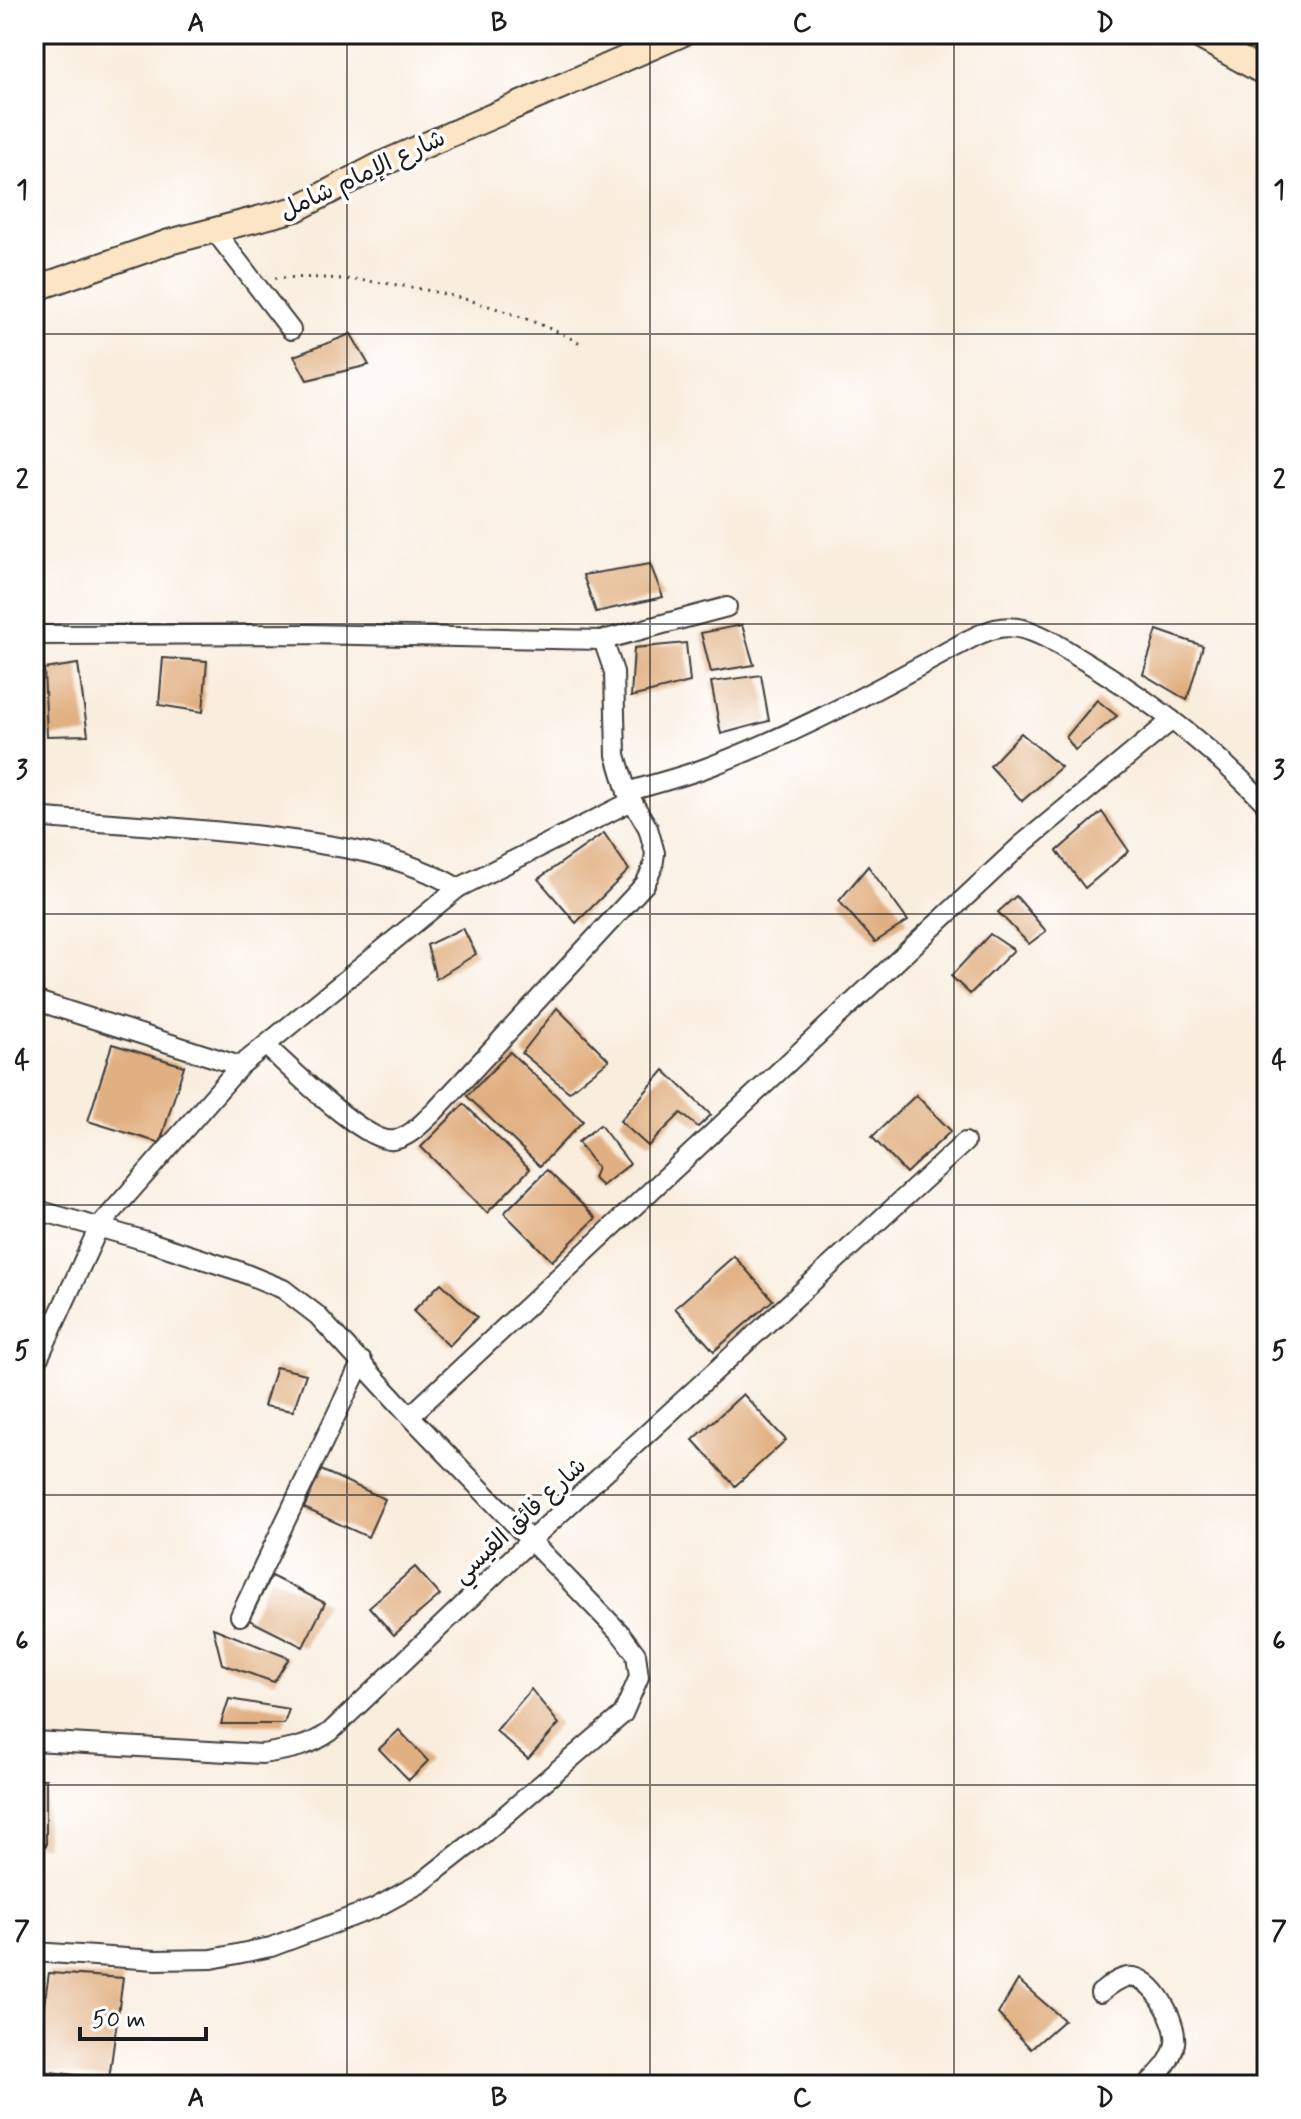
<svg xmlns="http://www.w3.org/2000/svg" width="1301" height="2119" font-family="Mynerve,'Playpen Sans Arabic',sans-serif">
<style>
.building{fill:#e1b082}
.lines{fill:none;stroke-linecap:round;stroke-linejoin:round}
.street-casing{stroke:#3d3b39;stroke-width:22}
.secondary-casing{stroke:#3d3b39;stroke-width:28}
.path{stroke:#3d3b39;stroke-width:3;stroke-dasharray:2 6;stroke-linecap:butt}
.street{stroke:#fff;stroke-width:18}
.secondary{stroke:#fce5c4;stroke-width:24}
.grid{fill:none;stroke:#1c1c1c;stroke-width:2;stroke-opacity:0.55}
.labels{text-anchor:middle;stroke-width:7;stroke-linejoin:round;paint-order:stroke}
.street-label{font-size:24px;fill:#1c1c1c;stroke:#fff}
.neatline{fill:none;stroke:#1c1c1c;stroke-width:3}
.grid-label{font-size:26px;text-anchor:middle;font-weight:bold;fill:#1c1c1c}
</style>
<rect width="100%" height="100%" fill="#fff"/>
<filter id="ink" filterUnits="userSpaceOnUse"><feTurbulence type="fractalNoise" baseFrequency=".0125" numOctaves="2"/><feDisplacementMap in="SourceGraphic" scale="16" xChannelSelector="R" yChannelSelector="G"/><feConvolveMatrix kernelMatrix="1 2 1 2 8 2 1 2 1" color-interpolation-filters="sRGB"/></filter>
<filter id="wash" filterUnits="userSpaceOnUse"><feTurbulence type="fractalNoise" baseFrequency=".006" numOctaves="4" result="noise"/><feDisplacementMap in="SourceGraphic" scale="32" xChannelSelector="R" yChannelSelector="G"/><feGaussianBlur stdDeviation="1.8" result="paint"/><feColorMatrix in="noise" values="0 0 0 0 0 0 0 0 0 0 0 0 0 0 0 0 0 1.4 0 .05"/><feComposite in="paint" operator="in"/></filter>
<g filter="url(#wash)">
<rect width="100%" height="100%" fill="#f9edde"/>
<g id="blocks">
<g class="building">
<path d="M351 334 369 365 307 380 294 356Z"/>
<path d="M650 564 663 597 596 612 583 575Z"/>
<path d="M742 625 754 665 711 672 701 633Z"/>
<path d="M1157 630 1203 646 1187 700 1143 674Z"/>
<path d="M686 643 690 682 631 697 634 648Z"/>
<path d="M163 658 207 661 203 712 159 705Z"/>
<path d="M78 664 88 735 47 736 44 669Z"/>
<path d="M761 675 769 721 721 734 711 682Z"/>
<path d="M1097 700 1117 716 1075 750 1066 737Z"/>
<path d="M1021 733 1061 767 1022 801 990 766Z"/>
<path d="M1102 812 1129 851 1085 888 1057 851Z"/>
<path d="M604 833 629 870 576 923 538 879Z"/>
<path d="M868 866 908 921 875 942 839 901Z"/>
<path d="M1016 896 1046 931 1029 944 998 912Z"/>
<path d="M463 928 476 954 436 979 427 945Z"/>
<path d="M990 934 1014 950 970 994 951 976Z"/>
<path d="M557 1008 609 1060 569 1092 522 1053Z"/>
<path d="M112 1044 184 1066 160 1143 88 1121Z"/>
<path d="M510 1052 583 1121 540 1166 467 1096Z"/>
<path d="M664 1070 711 1115 698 1127 681 1113 648 1146 620 1121Z"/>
<path d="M916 1095 951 1131 906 1173 872 1137Z"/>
<path d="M464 1104 530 1169 487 1213 421 1147Z"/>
<path d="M600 1125 630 1164 602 1186 593 1178 597 1168 578 1142Z"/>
<path d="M547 1170 596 1218 552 1261 504 1213Z"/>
<path d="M734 1256 773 1300 714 1351 675 1308Z"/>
<path d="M441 1283 477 1317 449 1346 413 1311Z"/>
<path d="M276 1367 306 1374 293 1411 264 1406Z"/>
<path d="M743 1394 786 1440 735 1486 693 1440Z"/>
<path d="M321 1470 385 1499 368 1537 304 1508Z"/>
<path d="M415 1567 440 1595 394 1635 369 1607Z"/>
<path d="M271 1576 325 1603 303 1647 249 1620Z"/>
<path d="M213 1628 289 1658 274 1682 222 1664Z"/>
<path d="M531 1689 559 1724 528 1759 496 1731Z"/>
<path d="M229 1699 289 1709 284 1724H221Z"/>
<path d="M399 1730 428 1761 409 1780 379 1749Z"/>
<rect x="34" y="1779" width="12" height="67"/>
<path d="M49 1973 123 1978 109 2079 34 2070Z"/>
<path d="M1018 1980 1064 2020 1031 2049 998 2014Z"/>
</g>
</g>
</g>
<g filter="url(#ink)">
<use href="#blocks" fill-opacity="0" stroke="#3d3b39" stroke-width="2"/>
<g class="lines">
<defs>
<g id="street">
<path d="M213 229 291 330"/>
<path d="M34 635 307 634 603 640 727 607"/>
<path d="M627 792C656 783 687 776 716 764 804 730 887 684 970 639 988 630 1003 624 1023 629 1043 634 1061 647 1078 657 1148 698 1211 747 1267 805"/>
<path d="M34 817C115 824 197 827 277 838 341 846 403 855 458 888"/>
<path d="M34 1000 240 1066"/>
<path d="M266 1046C289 1066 366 1145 394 1140 410 1137 422 1123 434 1112L645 884 653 867 655 853 648 828 627 792 616 755 614 672 603 640"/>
<path d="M34 1209 150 1242 239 1271 283 1289 317 1315 410 1416 621 1634 636 1654 639 1677 623 1714 482 1835 421 1883 375 1908 271 1947 212 1959 156 1960 34 1952"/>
<path d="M34 1368 99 1227 240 1066 458 888 632 801"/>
<path d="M410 1416 1020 846 1172 720"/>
<path d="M240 1616 362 1361"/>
<path d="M34 1741 262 1754C287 1750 309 1747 330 1732L531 1540 965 1142"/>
<path d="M1100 1993C1108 1987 1118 1978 1128 1977 1153 1974 1178 2023 1175 2043 1172 2062 1159 2073 1147 2085"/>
</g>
<g id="secondary">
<path d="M1195 34 1267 74"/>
<path d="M34 289 169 242 296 209 384 163 682 34"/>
</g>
</defs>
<use href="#street" class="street-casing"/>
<use href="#secondary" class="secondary-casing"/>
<path class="path" d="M275 278C380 274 490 296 584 345"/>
<use href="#street" class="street"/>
<use href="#secondary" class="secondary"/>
</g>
</g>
<path class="grid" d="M347 34V2085M650 34V2085M954 34V2085M34 334H1267M34 624H1267M34 914H1267M34 1205H1267M34 1495H1267M34 1785H1267"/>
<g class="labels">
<g class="street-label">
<text transform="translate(362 174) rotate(-25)" y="8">شارع الإمام شامل</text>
<text transform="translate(519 1520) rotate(-43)" y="8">شارع فائق القيسي</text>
</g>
</g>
<rect width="1301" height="2119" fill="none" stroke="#fff" stroke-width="88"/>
<path d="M80 2027v12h126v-12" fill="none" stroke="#1c1c1c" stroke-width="4"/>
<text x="92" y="2027" font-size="24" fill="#1c1c1c" stroke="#ffffff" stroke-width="6" paint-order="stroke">50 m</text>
<rect x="44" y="44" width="1213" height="2031" class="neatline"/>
<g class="grid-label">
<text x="196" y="31">A</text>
<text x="499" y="31">B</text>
<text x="802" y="31">C</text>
<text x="1105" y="31">D</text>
<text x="22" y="198">1</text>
<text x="1279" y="198">1</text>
<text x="22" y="488">2</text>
<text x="1279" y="488">2</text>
<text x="22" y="778">3</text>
<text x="1279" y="778">3</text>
<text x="22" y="1069">4</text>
<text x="1279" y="1069">4</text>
<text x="22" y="1359">5</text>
<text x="1279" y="1359">5</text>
<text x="22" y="1649">6</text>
<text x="1279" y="1649">6</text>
<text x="22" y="1939">7</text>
<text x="1279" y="1939">7</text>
<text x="196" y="2106">A</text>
<text x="499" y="2106">B</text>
<text x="802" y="2106">C</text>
<text x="1105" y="2106">D</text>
</g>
</svg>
